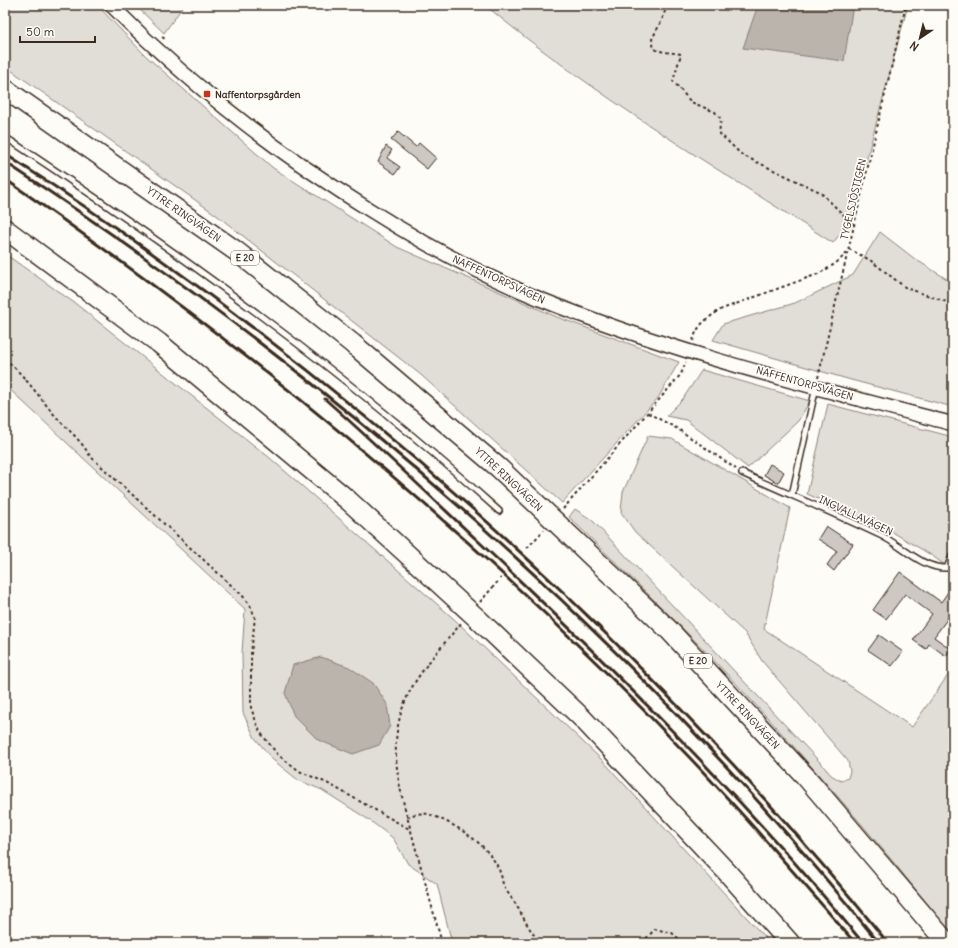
<svg xmlns="http://www.w3.org/2000/svg" width="958" height="948" font-family="Delius,sans-serif">
<style>
.green{fill:#e1ded7;stroke:#8e847a}
.water{fill:#bbb4ad;stroke:#887d74}
.building{fill:#cdc8c2;stroke:#3b2a1e}
.lines{fill:none;stroke-linecap:round;stroke-linejoin:round}
.service-casing{stroke:#3b2a1e;stroke-width:8}
.tertiary-casing{stroke:#3b2a1e;stroke-width:16}
.motorway-casing{stroke:#3b2a1e;stroke-width:22}
.path{stroke:#3b2a1e;stroke-width:2;stroke-dasharray:3 3;stroke-linecap:butt}
.service{stroke:#fdfcf7;stroke-width:5}
.tertiary{stroke:#fdfcf7;stroke-width:13}
.motorway{stroke:#fdfcf7;stroke-width:19}
.rail{stroke:#3b2a1e;stroke-width:3}
.poi-dot{fill:#c8321e;stroke:#fdfcf7;stroke-width:1.5}
.labels{text-anchor:middle;stroke-width:3.5;stroke-linejoin:round;paint-order:stroke}
.shield{fill:#fdfcf7;stroke:#75695f;stroke-width:1}
.shield-label{font-size:9px;font-weight:bold;fill:#3b2a1e}
.poi-label{font-size:10px;font-weight:bold;fill:#3b2a1e;stroke:#fdfcf7;text-anchor:start}
.street-label{font-size:10px;fill:#3b2a1e;stroke:#fdfcf7}
</style>
<rect width="100%" height="100%" fill="#fdfcf7"/>
<filter id="ink" filterUnits="userSpaceOnUse"><feTurbulence type="fractalNoise" baseFrequency=".025" numOctaves="2"/><feDisplacementMap in="SourceGraphic" scale="8" xChannelSelector="R" yChannelSelector="G"/><feConvolveMatrix kernelMatrix="1 2 1 2 8 2 1 2 1" color-interpolation-filters="sRGB"/></filter>
<g filter="url(#ink)">
<g class="green">
<path d="M5 5H97L146 56 273 168 397 247 557 317 679 362 658 398 562 503 421 375 215 214 5 66Z"/>
<path d="M135 5H184L164 33Z"/>
<path d="M485 5H908L850 221 833 243C715 167 593 95 485 5Z"/>
<path d="M880 232 915 259 953 283V407L851 380 713 340 723 324 795 303 853 275Z"/>
<path d="M5 254 76 304 270 458 453 618 603 761 770 943H452L437 884 408 864 393 838 369 820 322 790 298 780 273 760 255 738 243 713 242 653 245 609 5 385Z"/>
<path d="M702 370 810 401 798 421 748 468 686 420 666 416 682 400Z"/>
<path d="M828 404 953 437V571L931 555 884 527 807 494Z"/>
<path d="M648 436 672 439 790 508 764 629 912 727 953 668V936C876 838 793 743 707 653 662 607 615 562 569 517L575 509 592 520 818 760 831 775 841 781 848 778 850 771 848 761 762 661 745 633 635 532 621 512 623 492Z"/>
</g>
<g class="water">
<path d="M758 5H853L844 61 743 48Z"/>
<path d="M321 657 349 667 373 683 387 704 390 726 379 745 353 754 318 740 294 716 285 693 293 665Z"/>
</g>
<g class="building">
<path d="M398 132 416 147 419 143 436 158 427 169 391 140Z"/>
<path d="M386 146 392 150 387 158 400 167 395 174 378 162Z"/>
<path d="M770 464 784 472 778 483 764 475Z"/>
<path d="M826 526 853 544 834 571 827 565 837 551 818 539Z"/>
<path d="M900 572 941 602 953 585V611L934 637 951 649 946 656 929 644 926 649 913 640 932 614 905 594 886 619 873 610Z"/>
<path d="M879 635 903 652 892 666 868 650Z"/>
</g>
<g class="lines">
<defs>
<g id="service">
<path d="M5 137C178 251 345 372 499 511"/>
<path d="M742 473C788 494 836 514 882 536 902 546 923 569 947 568L953 554"/>
<path d="M792 495 816 387"/>
</g>
<path id="tertiary" d="M111 5C189 84 276 152 370 210 424 244 481 275 540 299 673 353 814 387 953 424"/>
<g id="motorway">
<path d="M5 89 236 251 353 344 499 468 669 630 806 777 947 943"/>
<path d="M5 229 159 343 349 501 479 620 581 717 726 871 790 943"/>
</g>
</defs>
<use href="#service" class="service-casing"/>
<use href="#tertiary" class="tertiary-casing"/>
<use href="#motorway" class="motorway-casing"/>
<g class="path">
<path d="M667 5 662 20 652 39 654 49C663 53 671 52 681 54L673 81 691 102 715 112 721 119 719 133 742 155 820 192 855 226"/>
<path d="M162 37 167 40"/>
<path d="M849 249 870 260 906 288 953 304"/>
<path d="M693 341C697 324 709 317 722 309L818 274C831 267 841 261 849 249"/>
<path d="M5 359C24 375 36 393 52 412 65 428 79 437 90 456L242 595 250 605 255 617 251 654V708L260 732 278 755 301 772 327 783 411 830"/>
<path d="M818 378 906 5"/>
<path d="M648 413 678 429 736 469"/>
<path d="M563 509 671 386 681 374 686 362"/>
<path d="M527 548 544 530"/>
<path d="M480 602 501 578"/>
<path d="M953 706 950 720 953 739"/>
<path d="M407 817C425 810 430 814 447 822 468 833 491 849 500 872 502 877 502 882 504 887 509 895 515 902 519 910 526 922 531 933 541 943"/>
<path d="M442 943C433 911 424 878 415 846 405 807 389 762 399 721 407 682 438 652 462 622"/>
<path d="M642 943 655 929 672 933 684 943"/>
</g>
<use href="#service" class="service"/>
<use href="#tertiary" class="tertiary"/>
<use href="#motorway" class="motorway"/>
<g class="rail">
<path d="M5 154C339 368 638 636 888 943"/>
<path d="M5 162C336 379 630 635 879 943"/>
<path d="M5 179C251 349 484 541 690 758 747 818 801 880 855 943"/>
<path d="M325 399C377 445 427 493 477 540 613 668 745 799 863 943"/>
</g>
</g>
</g>
<rect class="poi-dot" x="203" y="90" width="8" height="8" rx="2"/>
<g class="labels">
<g class="shield">
<rect x="231" y="251" width="28" height="14" rx="3"/>
<rect x="684" y="654" width="28" height="14" rx="3"/>
</g>
<g class="shield-label">
<text x="245" y="261">E 20</text>
<text x="698" y="664">E 20</text>
</g>
<g class="poi-label">
<text x="215" y="98">Naffentorpsgården</text>
</g>
<g class="street-label">
<text transform="translate(853 199) rotate(-77)" y="4">TYGELSJÖSTIGEN</text>
<text transform="translate(184 214) rotate(35)" y="4">YTTRE RINGVÄGEN</text>
<text transform="translate(499 279) rotate(25)" y="4">NAFFENTORPSVÄGEN</text>
<text transform="translate(805 383) rotate(16)" y="4">NAFFENTORPSVÄGEN</text>
<text transform="translate(509 479) rotate(43)" y="4">YTTRE RINGVÄGEN</text>
<text transform="translate(856 515) rotate(25)" y="4">INGVALLAVÄGEN</text>
<text transform="translate(748 715) rotate(47)" y="4">YTTRE RINGVÄGEN</text>
</g>
</g>
<rect width="958" height="948" fill="none" stroke="#fdfcf7" stroke-width="20"/>
<rect x="10" y="10" width="938" height="928" fill="none" stroke="#3b2a1e" stroke-width="1.5" filter="url(#ink)"/>
<g transform="translate(920 38) rotate(215)" stroke="#fdfcf7" stroke-width="3" paint-order="stroke">
<path d="M0-3L7 15L0 10L-7 15Z" fill="#3b2a1e"/>
<text y="-6" font-size="11" font-weight="bold" text-anchor="middle" fill="#3b2a1e">N</text>
</g>
<path d="M20 36v6h75v-6" fill="none" stroke="#3b2a1e" stroke-width="2"/>
<text x="26" y="36" font-size="12" fill="#3b2a1e" stroke="#fdfcf7" stroke-width="3" paint-order="stroke">50 m</text>
</svg>
